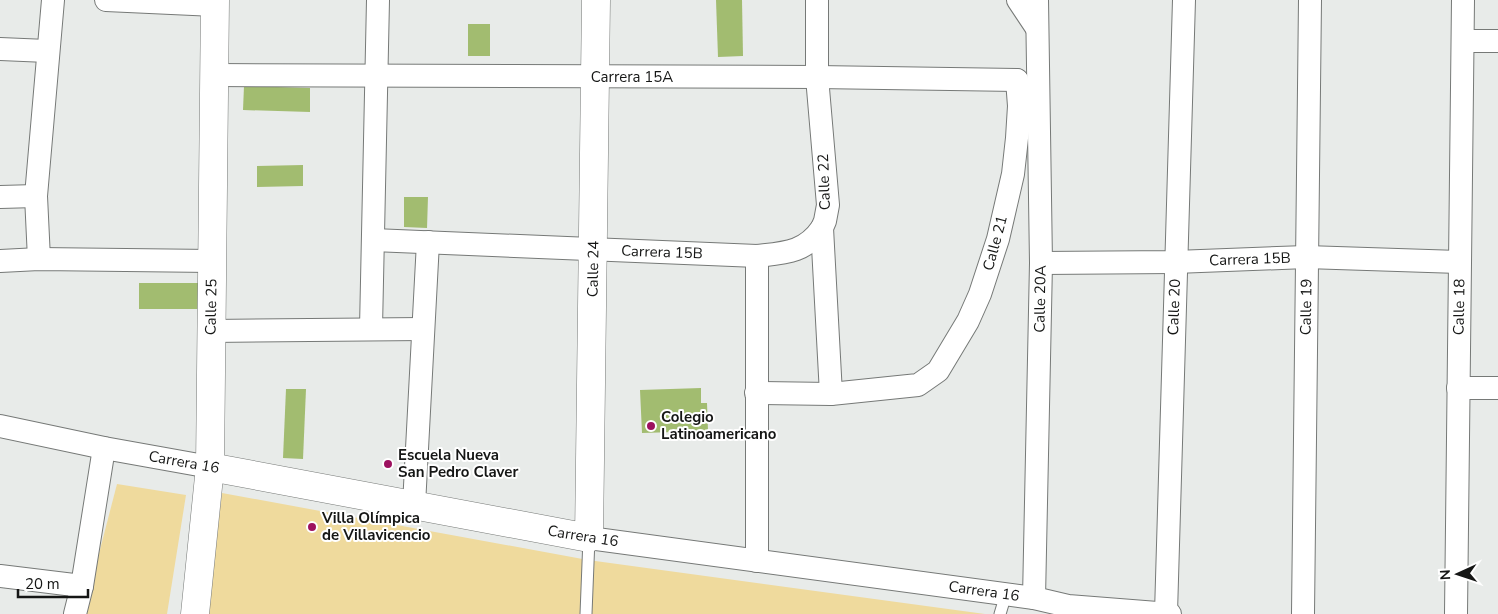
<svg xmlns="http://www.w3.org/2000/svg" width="1498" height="614" font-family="'Nunito Sans',sans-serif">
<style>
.green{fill:#efda9d}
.building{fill:#a2bc70}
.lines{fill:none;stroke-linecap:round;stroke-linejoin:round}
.service-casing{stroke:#767977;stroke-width:13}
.minor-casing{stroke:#767977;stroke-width:24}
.tertiary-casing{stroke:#767977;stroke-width:29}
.service{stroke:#fff;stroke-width:11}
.minor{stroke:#fff;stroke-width:22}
.tertiary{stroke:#fff;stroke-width:28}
.poi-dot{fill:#9d115f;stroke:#fff;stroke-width:2}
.labels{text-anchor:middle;stroke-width:4;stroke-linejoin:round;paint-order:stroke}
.street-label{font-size:15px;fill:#151615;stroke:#fff}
.poi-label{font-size:15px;font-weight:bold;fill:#151615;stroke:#fff;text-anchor:start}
</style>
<rect width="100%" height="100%" fill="#e8ebe9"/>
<g class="green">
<path d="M117 484 186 495 167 614H85L88 596Z"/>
<path d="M222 493 588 560 985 614H207Z"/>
</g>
<g class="building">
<path d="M716 0H742L743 56 718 57Z"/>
<rect x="468" y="24" width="22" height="32"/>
<path d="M244 86 310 88V112L243 110Z"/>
<path d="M303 165V186L257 187V166Z"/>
<path d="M404 197H428L427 228 404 227Z"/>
<path d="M139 283H202L203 309H139Z"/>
<path d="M701 388V403H707L708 431 642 433 640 390Z"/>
<path d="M286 389H306L303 459 283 458Z"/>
</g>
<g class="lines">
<defs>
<g id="service">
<path d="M586 614 589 538"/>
<path d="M1000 614 1006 594"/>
</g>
<g id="minor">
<path d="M106 0 215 5"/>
<path d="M817 0V77L828 205 825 221 822 228 831 394"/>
<path d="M1018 0 1036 27"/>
<path d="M1463 41H1498"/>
<path d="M0 49 47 51"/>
<path d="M214 75 817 77 1017 80"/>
<path d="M0 197 36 196"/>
<path d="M373 240 757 256C784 253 805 253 822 228"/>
<path d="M757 256V561"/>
<path d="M39 259 36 196 53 0"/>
<path d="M0 261 39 259 212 261"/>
<path d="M1041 263 1175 262 1306 257 1459 262"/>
<path d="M371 328 378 0"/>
<path d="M211 331 423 329"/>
<path d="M1458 388H1498"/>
<path d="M756 393 831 394 918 385 938 371 968 321 980 294 998 239 1013 174 1017 138 1019 106 1017 80"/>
<path d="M0 426 104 448 210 467"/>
<path d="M414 505 428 242"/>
<path d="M589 538 1034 598 1068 606 1170 614"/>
<path d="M0 576 82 586"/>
<path d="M1034 598 1041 263 1037 0"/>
<path d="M1166 613 1184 0"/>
<path d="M75 614 82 586 104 448"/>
<path d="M1303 614 1310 0"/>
<path d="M1456 614 1463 0"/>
</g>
<g id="tertiary">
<path d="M210 467 589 538 596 0"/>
<path d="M195 614 210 467 215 0"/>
</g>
</defs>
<use href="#service" class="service-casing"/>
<use href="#minor" class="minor-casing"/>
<use href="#tertiary" class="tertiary-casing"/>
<use href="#service" class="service"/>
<use href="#minor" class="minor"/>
<use href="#tertiary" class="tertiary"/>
</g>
<g class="poi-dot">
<circle cx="651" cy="426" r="5"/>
<circle cx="388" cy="464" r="5"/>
<circle cx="312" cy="527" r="5"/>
</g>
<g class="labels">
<g class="street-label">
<text x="632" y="82">Carrera 15A</text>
<text transform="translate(824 182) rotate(-92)" y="5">Calle 22</text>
<text transform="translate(995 243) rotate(-75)" y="5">Calle 21</text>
<text transform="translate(662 252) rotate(2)" y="5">Carrera 15B</text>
<text transform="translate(1250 259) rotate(-2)" y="5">Carrera 15B</text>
<text transform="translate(593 269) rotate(-89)" y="5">Calle 24</text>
<text transform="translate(1040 299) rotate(-89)" y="5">Calle 20A</text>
<text transform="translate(211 307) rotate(-89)" y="5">Calle 25</text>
<text transform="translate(1174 307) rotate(-88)" y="5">Calle 20</text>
<text transform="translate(1306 307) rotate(-89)" y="5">Calle 19</text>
<text transform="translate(1459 307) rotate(-89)" y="5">Calle 18</text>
<text transform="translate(184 462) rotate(10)" y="5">Carrera 16</text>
<text transform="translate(583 536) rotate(9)" y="5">Carrera 16</text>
<text transform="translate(984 591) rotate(8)" y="5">Carrera 16</text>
</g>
<g class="poi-label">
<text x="661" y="422">Colegio<tspan x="661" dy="17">Latinoamericano</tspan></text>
<text x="398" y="460">Escuela Nueva<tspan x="398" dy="17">San Pedro Claver</tspan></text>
<text x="322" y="523">Villa Olímpica<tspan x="322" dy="17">de Villavicencio</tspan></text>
</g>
</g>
<g transform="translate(1458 574) rotate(267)" stroke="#ffffff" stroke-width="4" paint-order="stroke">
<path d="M0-4L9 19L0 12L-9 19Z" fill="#151615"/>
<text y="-8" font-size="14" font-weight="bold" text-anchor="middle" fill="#151615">N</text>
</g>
<path d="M18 589v8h70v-8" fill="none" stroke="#151615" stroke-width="2.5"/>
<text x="25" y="589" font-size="15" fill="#151615" stroke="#ffffff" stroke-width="4" paint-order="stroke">20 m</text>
</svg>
